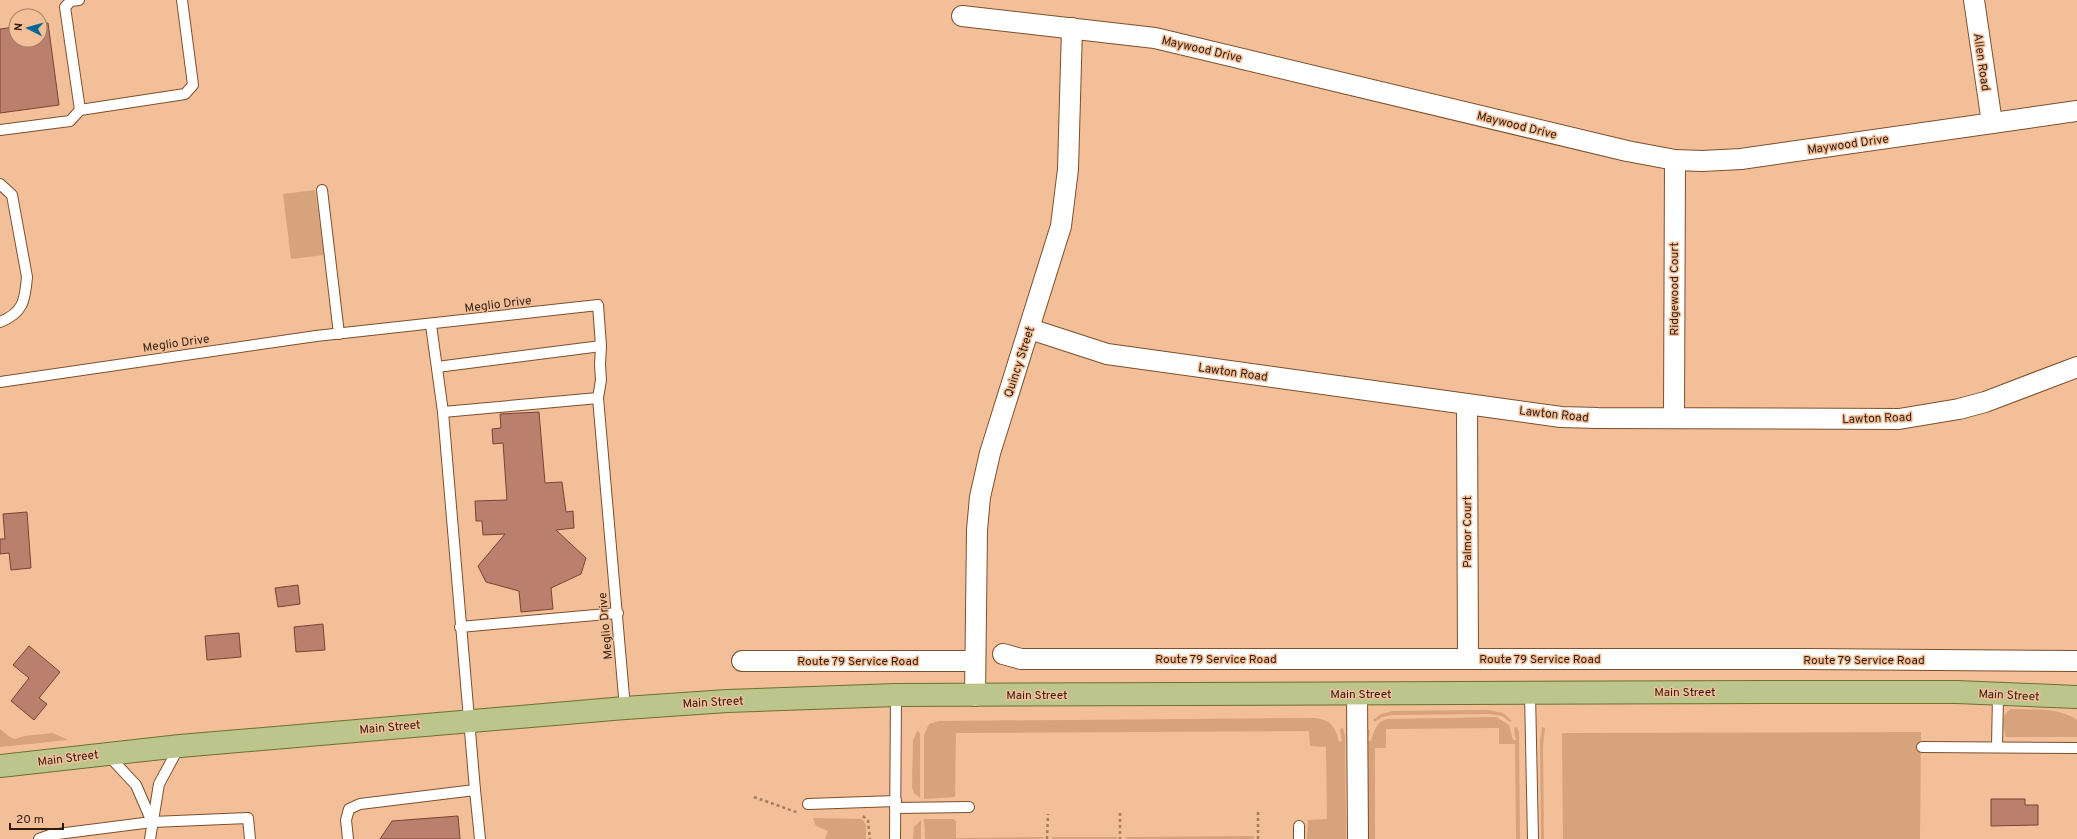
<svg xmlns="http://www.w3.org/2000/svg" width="2077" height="839" font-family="Overpass,sans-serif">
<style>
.green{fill:#d6a37d}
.building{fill:#ba7f6d;stroke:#794433}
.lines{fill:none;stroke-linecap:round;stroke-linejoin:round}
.service-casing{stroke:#7c502c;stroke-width:12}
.minor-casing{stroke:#7c502c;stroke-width:22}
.primary-casing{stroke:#6d702e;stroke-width:24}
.path{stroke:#a47e61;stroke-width:2.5;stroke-dasharray:3 3;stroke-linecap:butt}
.service{stroke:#fff;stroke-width:10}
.minor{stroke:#fff;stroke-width:20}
.primary{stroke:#bbc58c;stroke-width:22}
.labels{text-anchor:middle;stroke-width:3;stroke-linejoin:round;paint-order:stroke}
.street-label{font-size:12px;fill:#2f1c0d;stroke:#f3bf99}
</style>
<rect width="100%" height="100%" fill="#f3bf99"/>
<g class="green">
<path d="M315 190 324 255 291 259 283 194Z"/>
<path d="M2011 709C2033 710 2058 707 2077 720V737H2006C2003 726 2000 715 2011 709Z"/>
<path d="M1488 710 1503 713 1512 721 1510 722 1502 716 1490 714 1392 715 1382 717 1375 722 1373 720 1381 714 1393 711Z"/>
<path d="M1496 717 1509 725 1513 740H1516L1514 728 1517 727 1519 733 1520 839H1516L1515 744H1499V728L1386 729V748H1375V839H1367L1368 729 1370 731 1368 740 1371 741C1374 731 1376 722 1387 719Z"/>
<path d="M1314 718C1330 719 1336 727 1339 742L1342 741 1340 729 1343 728 1345 735 1346 839H1307L1308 820 1327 819 1326 747 1310 746 1309 731 956 733 955 797 924 799V735L929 724 939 721Z"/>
<path d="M1542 727 1545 728 1543 747 1544 839H1541L1540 741Z"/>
<path d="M0 729 10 737 15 739 24 736 53 733 68 740 0 747Z"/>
<path d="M917 731 920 733V798L914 793 912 787 913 741Z"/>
<path d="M1921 732 1920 839H1563L1562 733Z"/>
<path d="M813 818 862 819 866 825V839H825L828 831 816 826Z"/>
<path d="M924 819H953L956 821V838L1043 837V839H925Z"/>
<path d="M921 820V839H913L914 827Z"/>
<path d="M1254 836V839H1126V837Z"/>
<rect x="1052" y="837" width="65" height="2"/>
</g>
<g class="building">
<path d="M48 23 59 105 0 113V29L16 27V40H40V24Z"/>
<path d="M539 412 545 483 562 482 566 512 573 511 574 528 556 530 586 558 581 574 551 588 553 609 521 612 519 591 486 582 478 566 505 534 483 535 482 521H476L475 501 507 500 503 443 493 444 492 429 501 428 500 414Z"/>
<path d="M27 512 31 568 11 570 9 553 0 554V539H5L3 514Z"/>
<path d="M298 585 300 604 278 607 275 588Z"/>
<path d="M323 624 325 650 296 652 294 627Z"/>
<path d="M239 633 241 657 207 660 205 636Z"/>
<path d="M29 646 60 672 39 698 47 704 34 720 11 701 29 678 13 665Z"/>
<path d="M1991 799H2025V805H2038V825L1991 826Z"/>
<path d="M458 816 460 839H380L392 821Z"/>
</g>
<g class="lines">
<defs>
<g id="service">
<path d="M79 0 71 1 65 7 80 110"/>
<path d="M0 130 70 121 80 110 185 94 193 85 182 0"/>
<path d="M0 184 12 195 27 277C25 301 23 313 0 322"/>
<path d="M322 190 339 334"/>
<path d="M437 367 601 346"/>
<path d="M0 382 316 336 598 305 601 346 600 365 601 380 598 398 625 708"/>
<path d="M443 412 598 398"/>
<path d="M460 627 618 613"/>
<path d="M1530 693 1533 839"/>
<path d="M1922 747 2077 748"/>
<path d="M1997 747 1998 695"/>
<path d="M108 755 136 785 152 822"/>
<path d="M475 790 480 839"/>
<path d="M808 804 896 801"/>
<path d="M895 808 969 807"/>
<path d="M1299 826V839"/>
<path d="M39 839 50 835 152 822 248 818 250 839"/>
<path d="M150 839 159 784 179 747"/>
<path d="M348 839 346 820 349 809 360 804 475 790 443 412 431 325"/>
<path d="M895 839 896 695"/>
</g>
<g id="minor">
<path d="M1974 0 1992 123"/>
<path d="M962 16 1155 38 1627 151 1675 160 1702 161 1741 159 2077 111"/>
<path d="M1030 329 1107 354 1467 404 1561 417 1598 418 1899 419 1959 409 1985 402 2077 367"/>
<path d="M1467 404 1468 659"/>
<path d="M1674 418 1675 160"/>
<path d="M1003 654 1021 659H1807L2077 661"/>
<path d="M742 661H975"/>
<path d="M1357 694 1358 839"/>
<path d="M975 696 977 530 980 497 990 453 1061 226 1068 169 1072 28"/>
</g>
<path id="primary" d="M0 766 180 746 625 708 727 701 896 695 1769 692H1957L2077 697"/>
</defs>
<use href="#service" class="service-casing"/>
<use href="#minor" class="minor-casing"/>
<use href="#primary" class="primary-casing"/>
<g class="path">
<path d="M754 797 799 813"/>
<path d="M1120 813V839"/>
<path d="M863 816 868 821 870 839"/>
<path d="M1047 839 1048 814"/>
<path d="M1258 839V812"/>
</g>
<use href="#service" class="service"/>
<use href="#minor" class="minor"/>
<use href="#primary" class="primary"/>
</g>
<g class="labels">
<g class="street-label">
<text transform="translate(1202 49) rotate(13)" y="4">Maywood Drive</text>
<text transform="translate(1982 62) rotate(82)" y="4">Allen Road</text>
<text transform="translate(1517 125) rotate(14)" y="4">Maywood Drive</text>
<text transform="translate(1848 144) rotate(-8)" y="4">Maywood Drive</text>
<text transform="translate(1674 289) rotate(-90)" y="4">Ridgewood Court</text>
<text transform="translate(498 304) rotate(-7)" y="4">Meglio Drive</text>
<text transform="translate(176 343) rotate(-8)" y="4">Meglio Drive</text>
<text transform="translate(1019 362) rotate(-72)" y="4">Quincy Street</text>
<text transform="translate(1233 372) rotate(8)" y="4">Lawton Road</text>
<text transform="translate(1554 414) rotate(6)" y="4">Lawton Road</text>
<text transform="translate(1877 418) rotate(-2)" y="4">Lawton Road</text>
<text transform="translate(1467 532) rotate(-90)" y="4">Palmor Court</text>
<text transform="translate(605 626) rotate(-95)" y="4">Meglio Drive</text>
<text x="1216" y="663">Route 79 Service Road</text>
<text x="1540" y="663">Route 79 Service Road</text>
<text x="1864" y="664">Route 79 Service Road</text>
<text x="858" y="665">Route 79 Service Road</text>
<text x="1685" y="696">Main Street</text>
<text x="1361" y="698">Main Street</text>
<text x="1037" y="699">Main Street</text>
<text transform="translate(2009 695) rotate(3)" y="4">Main Street</text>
<text transform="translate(713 702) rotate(-3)" y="4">Main Street</text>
<text transform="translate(390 727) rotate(-5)" y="4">Main Street</text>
<text transform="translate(68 758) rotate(-7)" y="4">Main Street</text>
</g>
</g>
<g transform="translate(28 28) rotate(276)"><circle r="19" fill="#f3bf99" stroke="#a57e61"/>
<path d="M0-3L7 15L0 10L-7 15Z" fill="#006795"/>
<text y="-6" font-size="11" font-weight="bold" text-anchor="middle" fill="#2f1c0d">N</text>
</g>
<path d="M10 823v6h53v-6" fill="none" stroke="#2f1c0d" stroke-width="2"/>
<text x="16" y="823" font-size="12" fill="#2f1c0d" stroke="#f3bf99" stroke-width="3" paint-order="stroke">20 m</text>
</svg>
